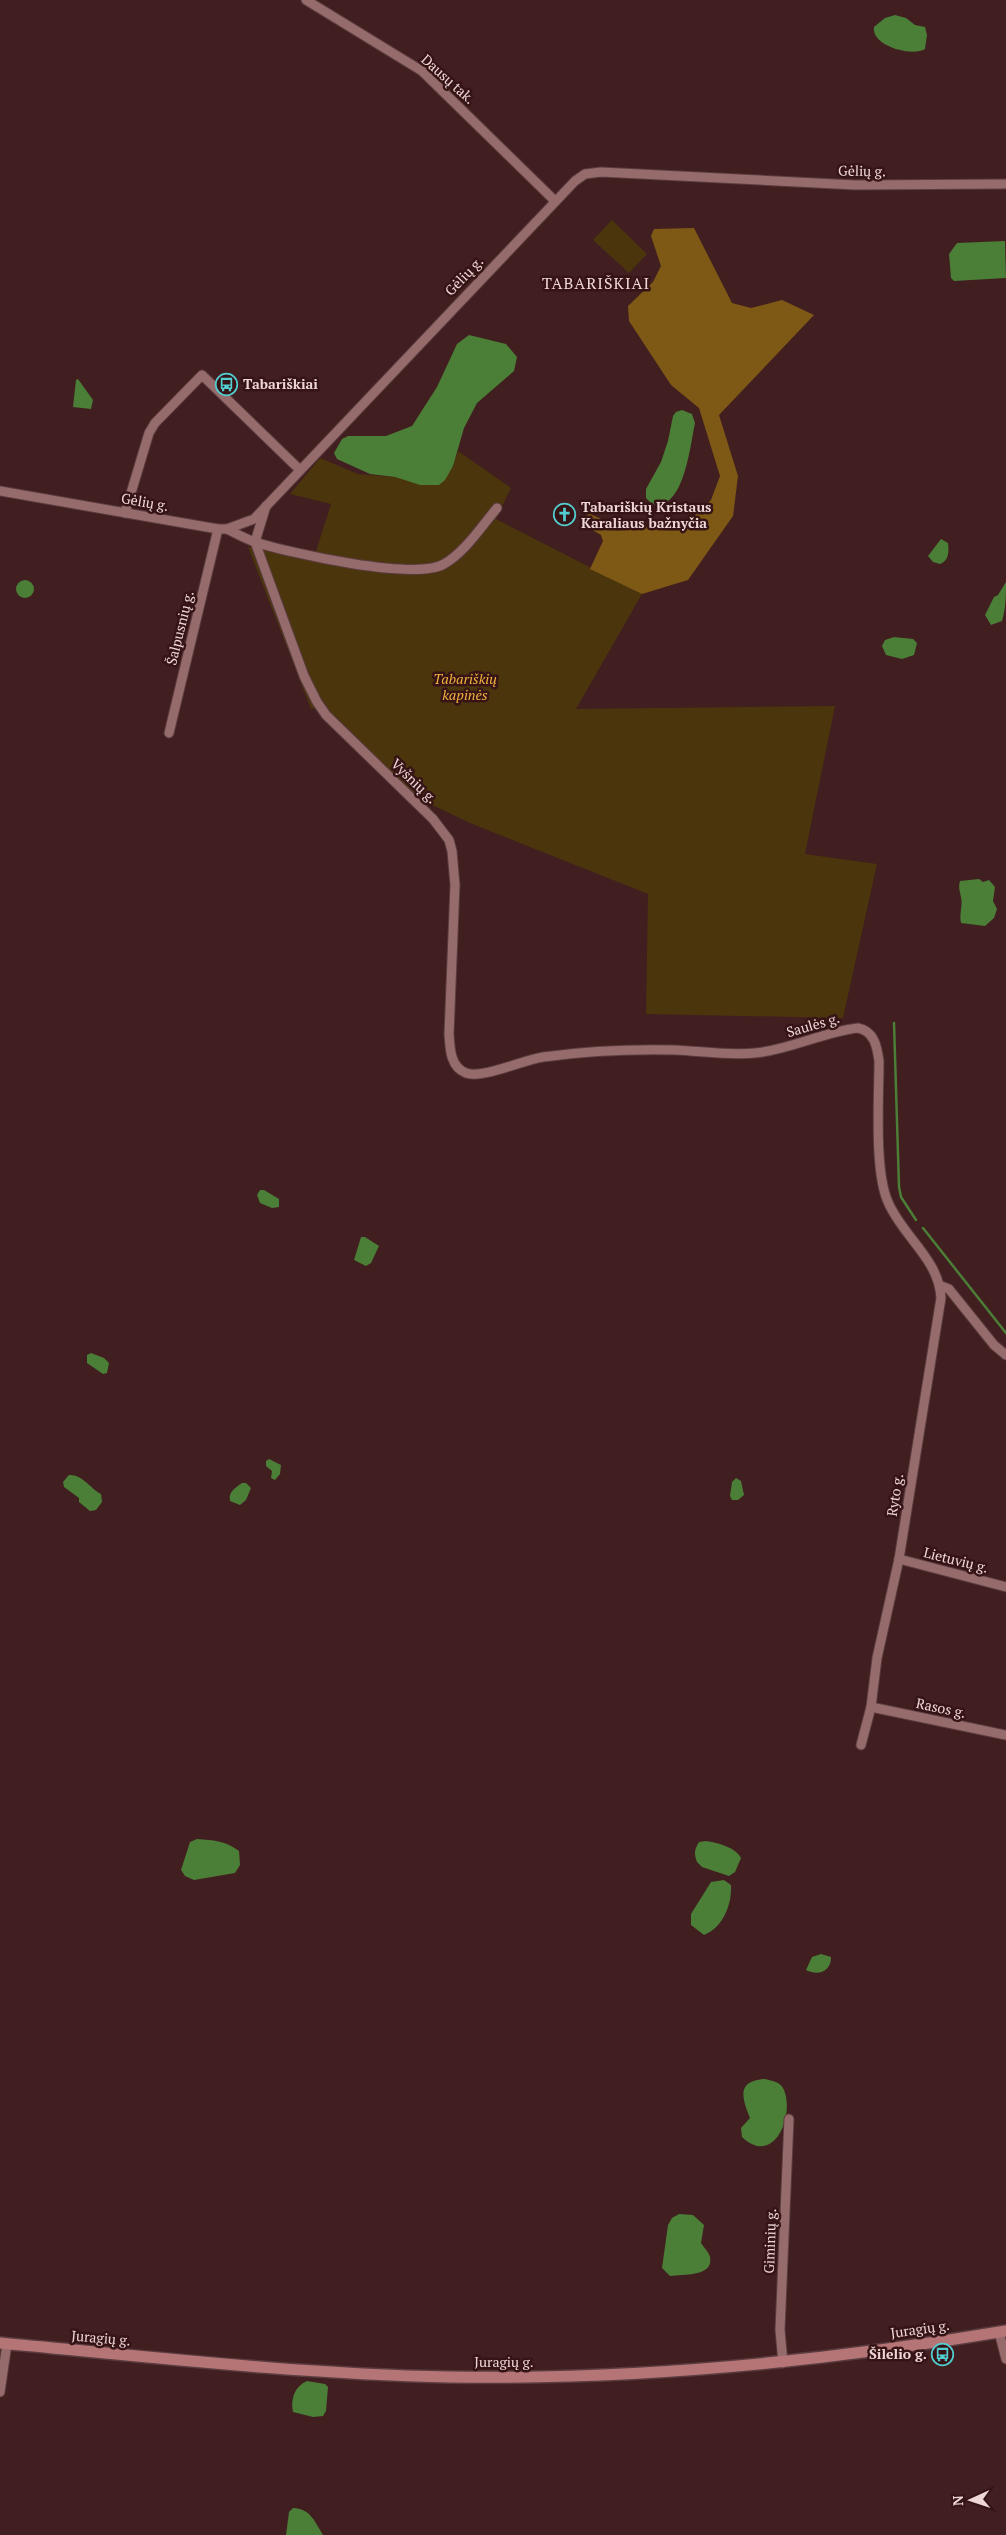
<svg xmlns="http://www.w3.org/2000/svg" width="1006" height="2535" font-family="'PT Serif',serif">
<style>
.green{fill:#4b350d}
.forest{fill:#7e5915}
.water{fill:#4b7e37}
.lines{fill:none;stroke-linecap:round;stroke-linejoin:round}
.stream{stroke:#4b7e37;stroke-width:2.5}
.minor-casing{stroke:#5a3c3f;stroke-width:11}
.major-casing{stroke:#5a3c3f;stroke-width:14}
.minor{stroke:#966b6c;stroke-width:9}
.major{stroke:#b57476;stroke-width:11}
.labels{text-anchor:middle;stroke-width:5;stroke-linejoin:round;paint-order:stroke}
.street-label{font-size:14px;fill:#efd7d7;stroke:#361416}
.poi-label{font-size:14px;font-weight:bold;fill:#efd7d7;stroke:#361416;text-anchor:start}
.park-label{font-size:14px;font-style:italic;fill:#f3b23e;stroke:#361416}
.quarter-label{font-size:16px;letter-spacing:1px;fill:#efd7d7;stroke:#361416}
</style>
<rect width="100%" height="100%" fill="#411e20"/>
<g class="green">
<path d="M612 220 647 254 629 273 593 240Z"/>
<path d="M458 451 511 488 496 519 642 594 576 709 835 706 805 854 877 864 843 1018 646 1014 648 894 470 823 418 798 323 706 311 709 248 547 313 561 331 504 290 494 320 458 358 474 395 477 420 485 453 466Z"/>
</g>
<path class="forest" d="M694 228 732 303 751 308 782 300 814 315 719 415 738 476 733 516 688 580 642 594 590 569 603 541 601 535 582 524 588 513 617 526H684L711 500 720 476 699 408 671 385 629 321 628 306 653 282 661 266 651 236 654 229Z"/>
<g class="water">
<path d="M895 15 906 18 915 25 925 27 927 35 925 49C912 57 871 46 874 27L885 18Z"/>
<path d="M1005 241 1006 278 954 281 951 278 949 254 957 243Z"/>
<path d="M469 335 506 344 517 357 514 371 477 403 464 428 453 466 445 480 439 485H420L395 477 370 474 337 459 334 453 342 439 348 436H386L412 426 437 387 457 344Z"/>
<path d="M78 379 93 400 91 409 73 407 76 380Z"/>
<path d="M682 410 692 414 695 423C690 446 684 512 652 504L646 498V489L661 462 668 441 673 416 676 412Z"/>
<path d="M941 539 948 543C949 551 949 561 940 564L933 562 928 556Z"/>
<circle cx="25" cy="589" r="9"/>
<path d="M1006 582C1006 595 1006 608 1002 621L991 625 985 615 994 597 998 595Z"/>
<path d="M894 637 913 639 917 643 914 655 902 659 886 655 882 646 885 640Z"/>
<path d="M979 879 983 882 989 880 995 887 993 901 997 909 994 918 985 926 961 923C959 913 963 906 961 897 960 891 958 888 960 881Z"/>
<path d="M260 1190H264L279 1199V1207L272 1208 260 1203 257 1195Z"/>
<path d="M361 1237H365L379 1246 371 1263 366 1266 354 1260Z"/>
<path d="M91 1353 104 1358 109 1363 107 1373 103 1374 87 1363V1355Z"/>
<path d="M269 1459 281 1465 280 1474 275 1480 271 1478 272 1471 266 1466V1461Z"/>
<path d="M69 1475C82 1474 90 1488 101 1494L102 1502 96 1510 90 1511 79 1502V1498L64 1487 63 1482Z"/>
<path d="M736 1478 741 1481 744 1495 738 1500H732L730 1496 732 1482Z"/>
<path d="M242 1483H246L251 1488 246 1500 240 1505 230 1501C228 1492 235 1488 242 1483Z"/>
<path d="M197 1839C213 1840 226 1841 239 1851L240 1865 235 1873 194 1880 185 1876 181 1870 190 1842Z"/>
<path d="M706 1841C718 1843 735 1847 741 1858L735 1872 729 1876 702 1867 697 1862C694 1854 694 1850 699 1842Z"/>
<path d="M724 1880 731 1885C732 1905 723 1927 704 1935L691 1925V1914L711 1882Z"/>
<path d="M821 1954 831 1957C831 1972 818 1976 806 1970L812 1957Z"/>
<path d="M765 2079C773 2081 781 2082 784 2090 795 2117 773 2167 742 2137L741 2128 750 2118C742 2098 736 2081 765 2079Z"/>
<path d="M679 2214 693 2215 704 2225 701 2243C704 2248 709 2252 710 2257 714 2277 683 2274 670 2276L662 2268 668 2225 672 2218Z"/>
<path d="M307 2381 325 2384 328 2387 326 2411 323 2416 313 2417 293 2412C290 2399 295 2386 307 2381Z"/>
<path d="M293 2508C310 2508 315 2522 323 2535H286L289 2512Z"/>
</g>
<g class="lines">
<g class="stream">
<path d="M894 1023 899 1187 901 1197 916 1220"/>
<path d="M923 1228 1006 1333"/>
</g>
<defs>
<g id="minor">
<path d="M306 0 422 71 555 201"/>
<path d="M0 491 218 529H227L254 519 575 181 585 174 601 172 855 185 1006 184"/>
<path d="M266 506 255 542 304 676 317 702 326 715 433 819 449 840 452 851 455 885 449 1034C450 1048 450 1067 466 1073 482 1079 523 1060 543 1057 587 1051 631 1049 675 1050 701 1051 729 1056 755 1053 790 1050 822 1032 858 1028 874 1031 877 1046 879 1061 879 1097 874 1171 888 1202 903 1237 939 1259 941 1298L899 1559 877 1658 871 1707 861 1745"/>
<path d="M125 513 149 433 155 423 202 375 300 470"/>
<path d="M227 529C237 534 246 539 255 542 289 553 415 581 444 564 465 552 481 527 497 508"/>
<path d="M169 733 218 529"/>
<path d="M941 1286 949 1289 994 1345 1006 1355"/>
<path d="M899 1559 1006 1587"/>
<path d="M871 1707 1006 1735"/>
<path d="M999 2332 1006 2359"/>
<path d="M783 2363 780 2330 789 2119"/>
<path d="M0 2392 7 2344"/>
</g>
<path id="major" d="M0 2343C150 2357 300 2374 450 2377 637 2380 822 2362 1006 2331"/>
</defs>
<use href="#minor" class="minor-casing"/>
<use href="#major" class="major-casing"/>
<use href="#minor" class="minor"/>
<use href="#major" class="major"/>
</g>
<defs>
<symbol id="bus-ring" viewBox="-11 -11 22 22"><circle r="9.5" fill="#361416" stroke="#52cdd0" stroke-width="1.5"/><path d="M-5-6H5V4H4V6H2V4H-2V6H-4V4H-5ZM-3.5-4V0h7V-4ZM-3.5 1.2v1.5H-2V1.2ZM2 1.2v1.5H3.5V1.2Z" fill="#52cdd0"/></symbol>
<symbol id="church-ring" viewBox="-11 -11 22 22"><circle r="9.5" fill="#361416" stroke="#52cdd0" stroke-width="1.5"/><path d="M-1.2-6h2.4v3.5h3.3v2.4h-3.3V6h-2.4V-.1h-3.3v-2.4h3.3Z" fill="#52cdd0"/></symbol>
</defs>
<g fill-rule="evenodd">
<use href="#bus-ring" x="214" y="372" width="25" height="25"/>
<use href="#church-ring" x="552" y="502" width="25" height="25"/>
<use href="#bus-ring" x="930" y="2342" width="25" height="25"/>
</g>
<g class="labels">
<g class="street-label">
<text transform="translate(448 79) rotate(42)" y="5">Dausų tak.</text>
<text transform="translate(862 171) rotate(1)" y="5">Gėlių g.</text>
<text transform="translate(464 276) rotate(-46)" y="5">Gėlių g.</text>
<text transform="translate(145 502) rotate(10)" y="5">Gėlių g.</text>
<text transform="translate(180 628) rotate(-76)" y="5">Šalpusnių g.</text>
<text transform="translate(414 781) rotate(44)" y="5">Vyšnių g.</text>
<text transform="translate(813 1025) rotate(-16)" y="5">Saulės g.</text>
<text transform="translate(895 1495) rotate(-81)" y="5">Ryto g.</text>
<text transform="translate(956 1560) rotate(14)" y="5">Lietuvių g.</text>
<text transform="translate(941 1708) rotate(12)" y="5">Rasos g.</text>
<text transform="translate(770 2241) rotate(-88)" y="5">Giminių g.</text>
<text transform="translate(920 2329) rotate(-8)" y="5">Juragių g.</text>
<text transform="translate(101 2338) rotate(5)" y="5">Juragių g.</text>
<text x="504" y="2367">Juragių g.</text>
</g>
<g class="poi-label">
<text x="243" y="389">Tabariškiai</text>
<text x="581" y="512">Tabariškių Kristaus<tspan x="581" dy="16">Karaliaus bažnyčia</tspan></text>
<text x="927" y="2359" text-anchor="end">Šilelio g.</text>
</g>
<g class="park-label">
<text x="465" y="684">Tabariškių<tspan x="465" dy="16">kapinės</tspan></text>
</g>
<g class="quarter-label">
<text x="596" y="289">TABARIŠKIAI</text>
</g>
</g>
<g transform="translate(971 2500) rotate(267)" stroke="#361416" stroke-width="4" paint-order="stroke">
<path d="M0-4L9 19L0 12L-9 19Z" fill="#efd7d7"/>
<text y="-8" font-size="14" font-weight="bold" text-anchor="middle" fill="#efd7d7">N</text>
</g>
</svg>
